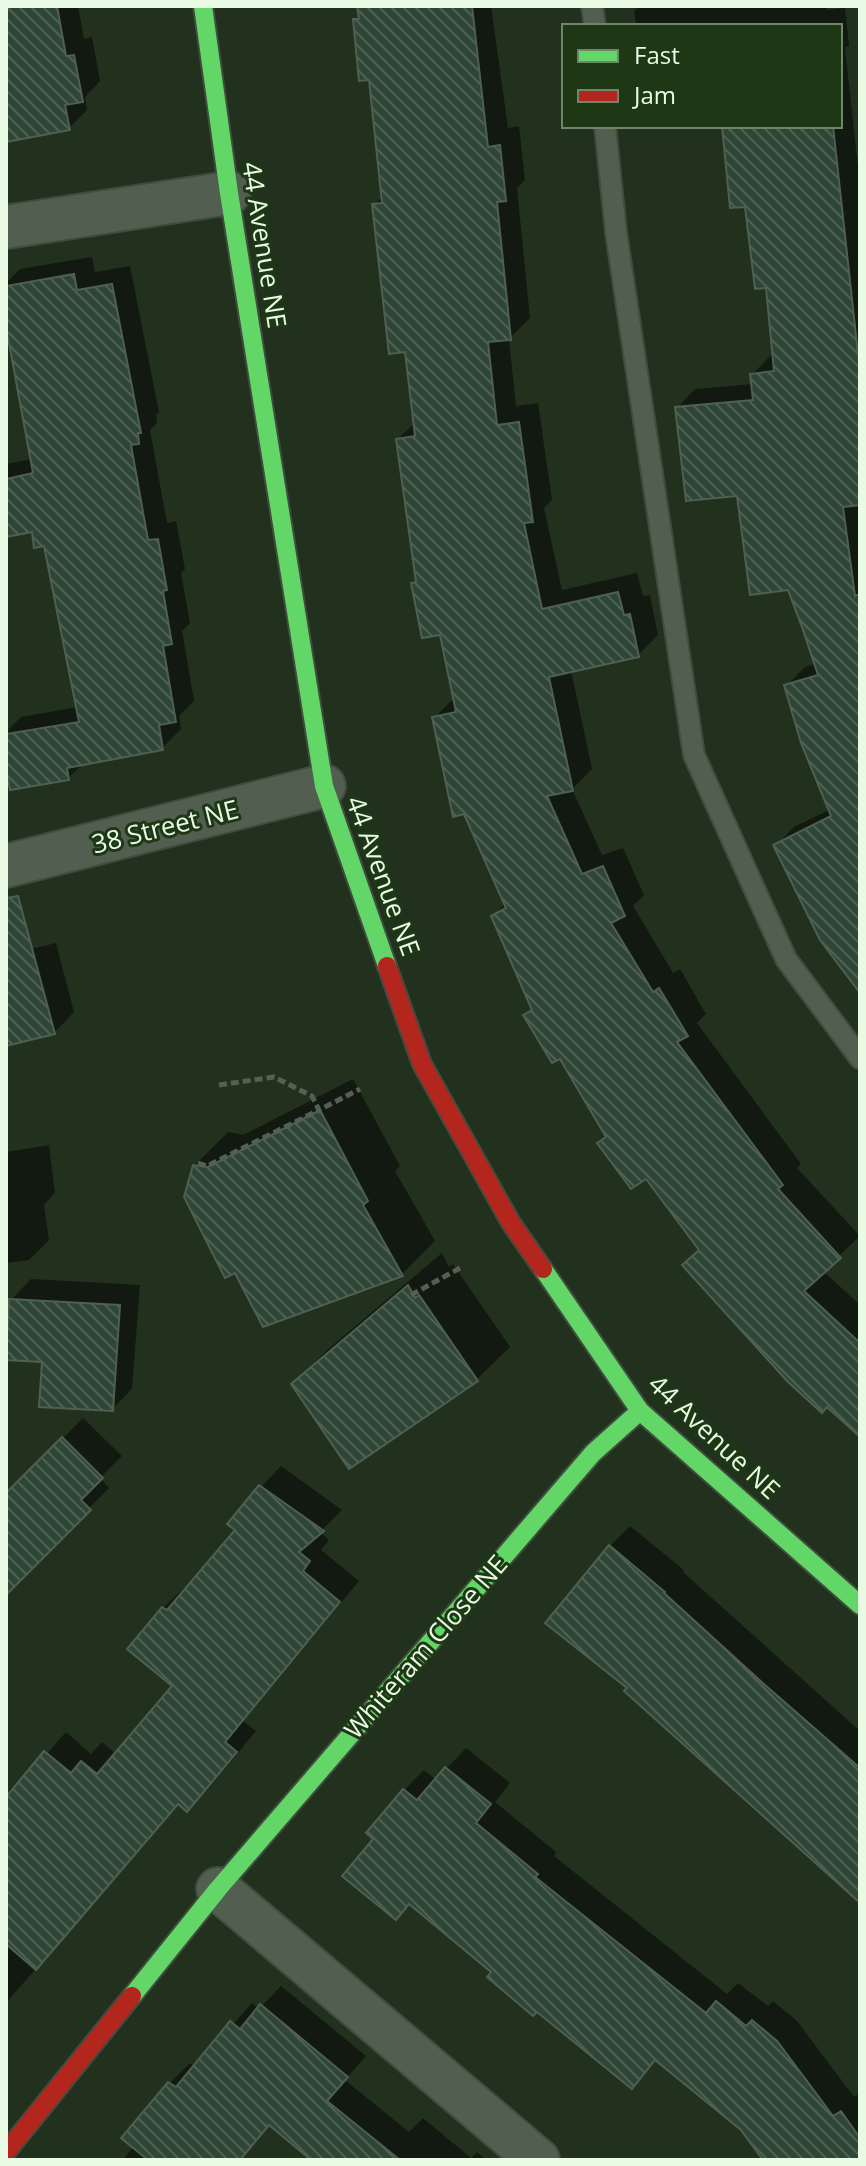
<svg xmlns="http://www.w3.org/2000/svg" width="866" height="2166" font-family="'Open Sans',sans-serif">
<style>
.shadow{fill:#0007}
.building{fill:url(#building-back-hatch);stroke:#4f5f52;stroke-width:2}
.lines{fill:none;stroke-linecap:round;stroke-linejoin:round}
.lane-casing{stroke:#404c3d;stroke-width:24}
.street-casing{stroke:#404c3d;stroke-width:46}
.fast-casing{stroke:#404c3d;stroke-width:22}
.jam-casing{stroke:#404c3d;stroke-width:22}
.path{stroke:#556053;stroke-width:5;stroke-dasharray:8 4;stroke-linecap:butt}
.lane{stroke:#525e50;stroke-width:20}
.street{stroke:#525e50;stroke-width:42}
.fast{stroke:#63d668;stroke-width:18}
.jam{stroke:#b3261e;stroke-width:18}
.labels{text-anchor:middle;stroke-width:6;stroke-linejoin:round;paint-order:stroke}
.street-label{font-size:26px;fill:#e9fae5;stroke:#1e3816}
</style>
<defs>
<pattern id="building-back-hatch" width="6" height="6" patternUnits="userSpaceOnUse" patternTransform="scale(2)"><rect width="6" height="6" fill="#2f4636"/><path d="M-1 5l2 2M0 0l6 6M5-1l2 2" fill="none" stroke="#4d6253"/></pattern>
</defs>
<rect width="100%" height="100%" fill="#22301e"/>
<g class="shadow">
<path d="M6 6H78L84 39 92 37 100 81 85 97 87 110 69 128 6 139Z"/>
<path d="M359 6H491L508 128 519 126 525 180 517 188 530 318 509 339 516 406 538 403 552 500 544 508 562 590 637 573 643 596 650 595 658 635 638 655 571 670 592 769 572 789 602 855 623 848 644 895 633 906 673 973 680 969 706 1014 697 1023 801 1164 797 1168 860 1236 823 1271 860 1305V1434L701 1249 646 1176 608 1136 560 1056 526 1015 533 1008 493 916 506 903 434 718 455 697 441 632 413 583 418 578 398 439 416 422 407 350 374 205 384 195 371 78 355 20 360 15Z"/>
<path d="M639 6H827V10L845 8 849 45 845 48 860 186V990L776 845 794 827 831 809 786 686 805 667 816 664 790 587 739 493 677 408 695 389 753 384 752 375 770 356 774 355 767 285 747 205 723 126H840V26H636L634 11Z"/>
<path d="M92 257 95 272 130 266 159 412 156 415 157 423 150 430 167 523 176 521 185 569 181 573 190 623 182 631 194 701 179 716 181 729 162 748 84 763 68 778 6 757V732L21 717 78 707 46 544 33 529 6 535V464L33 459 6 313V283L20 269Z"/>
<path d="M6 940H9L13 953 56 943 74 1012 54 1033 6 1044Z"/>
<path d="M353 1079 400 1166 395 1171 435 1241 402 1274 236 1270 194 1166 228 1132 243 1135Z"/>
<path d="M49 1145 55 1193 44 1205 49 1240 29 1260 6 1263V1152Z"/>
<path d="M442 1253 449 1267 453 1264 510 1347 476 1380 293 1384 326 1351Z"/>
<path d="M31 1279 140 1285 132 1389 112 1409 44 1360 11 1300Z"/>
<path d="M83 1418 122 1456 100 1478 109 1488 6 1592V1496Z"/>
<path d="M281 1466 342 1510 320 1532 329 1540 321 1550 359 1581 243 1721 256 1731 208 1789 187 1809 180 1803 6 2003V1800L66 1732 91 1754 102 1742 116 1754 174 1686 163 1608 184 1588 186 1590 238 1530 261 1487Z"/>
<path d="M630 1526 684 1570 683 1572 860 1731V1901L630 1688 610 1546Z"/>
<path d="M466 1748 510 1783 495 1802 556 1852 554 1856 727 1994 738 1983 768 2006 773 2001 797 2021 854 2097 860 2093V2155L854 2160H766L742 2129 657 2059 631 2086 410 1903 396 1917 376 1839 404 1790 424 1770 436 1780Z"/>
<path d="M281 1986 366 2056 345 2080 409 2132 423 2118 471 2158 477 2152 486 2160H341L271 2124 240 2160H123L134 2146 124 2138 170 2083 190 2063 195 2067 252 2003 259 2009Z"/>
</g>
<g class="building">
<path d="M6 6H57L66 56 74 55 83 102 65 105 70 130 6 142Z"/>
<path d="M357 6H472L488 147 500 145 506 201 497 202 511 340 488 342 497 425 519 422 533 522 524 523 542 609 618 592 624 615 630 614 639 657 549 677 573 791 547 796 582 874 603 866 625 916 611 923 653 992 659 988 688 1036 677 1042 783 1185 778 1189 841 1258 804 1291 860 1343V1437L827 1407 822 1413 788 1382 682 1265 699 1250 646 1179 631 1189 597 1143 606 1137 560 1059 552 1063 523 1015 532 1010 491 916 506 908 464 814 453 817 432 717 456 712 440 635 422 638 411 583 416 582 396 439 415 436 405 352 389 354 372 204 382 203 369 80 359 81 353 19H359Z"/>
<path d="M722 126H833L860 372V505L843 507 855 596 860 594V993L820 940 773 845 831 816 801 743 784 685 818 675 802 627 788 590 750 595 737 496 686 501 675 407 753 400 750 374 774 371 766 288 755 289 745 207 730 208Z"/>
<path d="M74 274 77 290 112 284 141 433H138L139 444 131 445 148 540 158 539 167 590 163 591 172 644 163 646 176 722 159 725 163 750 67 768 69 780 10 790 6 769V734L79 722 44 546 34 548 32 532 6 537V479L33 473 6 327V286Z"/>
<path d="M18 896 55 1034 6 1046V898Z"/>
<path d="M320 1110 368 1201 363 1205 403 1276 263 1327 235 1273 225 1278 184 1197 193 1165 208 1167Z"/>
<path d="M408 1285 415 1298 419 1295 478 1381 349 1469 291 1384Z"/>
<path d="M9 1299 120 1305 113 1411 39 1407 42 1362 6 1360Z"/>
<path d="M62 1437 103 1478 81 1500 91 1510 6 1595V1493Z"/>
<path d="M259 1485 324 1531 299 1552 310 1561 303 1571 340 1602 225 1742 237 1752 187 1812 178 1804 36 1970 6 1944V1797L44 1751 71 1773 81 1761 97 1774 172 1686 127 1649 162 1607 167 1610 235 1530 227 1524Z"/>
<path d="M609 1545 665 1592 664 1593 765 1685 860 1768V1903L624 1691 627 1688 545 1623Z"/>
<path d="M445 1767 491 1804 476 1823 538 1874 535 1877 706 2013 716 2001 746 2026 752 2020 777 2041 833 2116 841 2111 860 2138V2160H763L741 2130 655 2060 632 2089 537 2012 533 2016 487 1977 491 1972 409 1904 396 1920 342 1876 373 1839 366 1833 403 1789 417 1800Z"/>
<path d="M260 2004 348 2077 327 2101 400 2160H311L269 2125 240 2160H148L121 2138 168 2082 176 2087 230 2021 240 2029Z"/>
</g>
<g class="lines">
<defs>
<g id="lane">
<path d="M592 6 595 26"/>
<path d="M605 126 616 232 694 755 786 959 860 1058"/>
</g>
<g id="street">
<path d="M6 227 229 193"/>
<path d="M6 866 324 786"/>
<path d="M218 1889 538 2160"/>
</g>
<g id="fast">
<path d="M203 6 229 193 324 786 387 966"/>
<path d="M543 1269 640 1411 860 1605"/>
<path d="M132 1996 218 1889 593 1453 640 1411"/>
</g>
<g id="jam">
<path d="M387 966 422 1064 511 1223 543 1269"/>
<path d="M6 2152 132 1996"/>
</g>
</defs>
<use href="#lane" class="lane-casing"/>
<use href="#street" class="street-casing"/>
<use href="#fast" class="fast-casing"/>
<use href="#jam" class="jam-casing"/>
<g class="path">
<path d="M219 1085 274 1077 312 1096 319 1110 360 1089"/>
<path d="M198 1163 207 1166 319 1110"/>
<path d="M411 1295 460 1268"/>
</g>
<use href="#lane" class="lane"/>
<use href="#street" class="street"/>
<use href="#fast" class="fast"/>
<use href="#jam" class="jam"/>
</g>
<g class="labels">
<g class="street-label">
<text transform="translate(264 245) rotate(81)" y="9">44 Avenue NE</text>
<text transform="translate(165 827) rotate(-14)" y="9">38 Street NE</text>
<text transform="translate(383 876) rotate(70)" y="9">44 Avenue NE</text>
<text transform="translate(714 1437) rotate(43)" y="9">44 Avenue NE</text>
<text transform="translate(426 1647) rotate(-49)" y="9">Whiteram Close NE</text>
</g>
</g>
<rect width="866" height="2166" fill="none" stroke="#e9fae5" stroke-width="16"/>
<rect x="562" y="24" width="280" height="104" fill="#1e3816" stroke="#6f8669" stroke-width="2"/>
<rect x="578" y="50" width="40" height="12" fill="#63d668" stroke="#6f8669" stroke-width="2"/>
<text x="634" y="64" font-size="24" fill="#e9fae5">Fast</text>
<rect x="578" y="90" width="40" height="12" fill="#b3261e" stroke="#6f8669" stroke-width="2"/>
<text x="634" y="104" font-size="24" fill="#e9fae5">Jam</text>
</svg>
